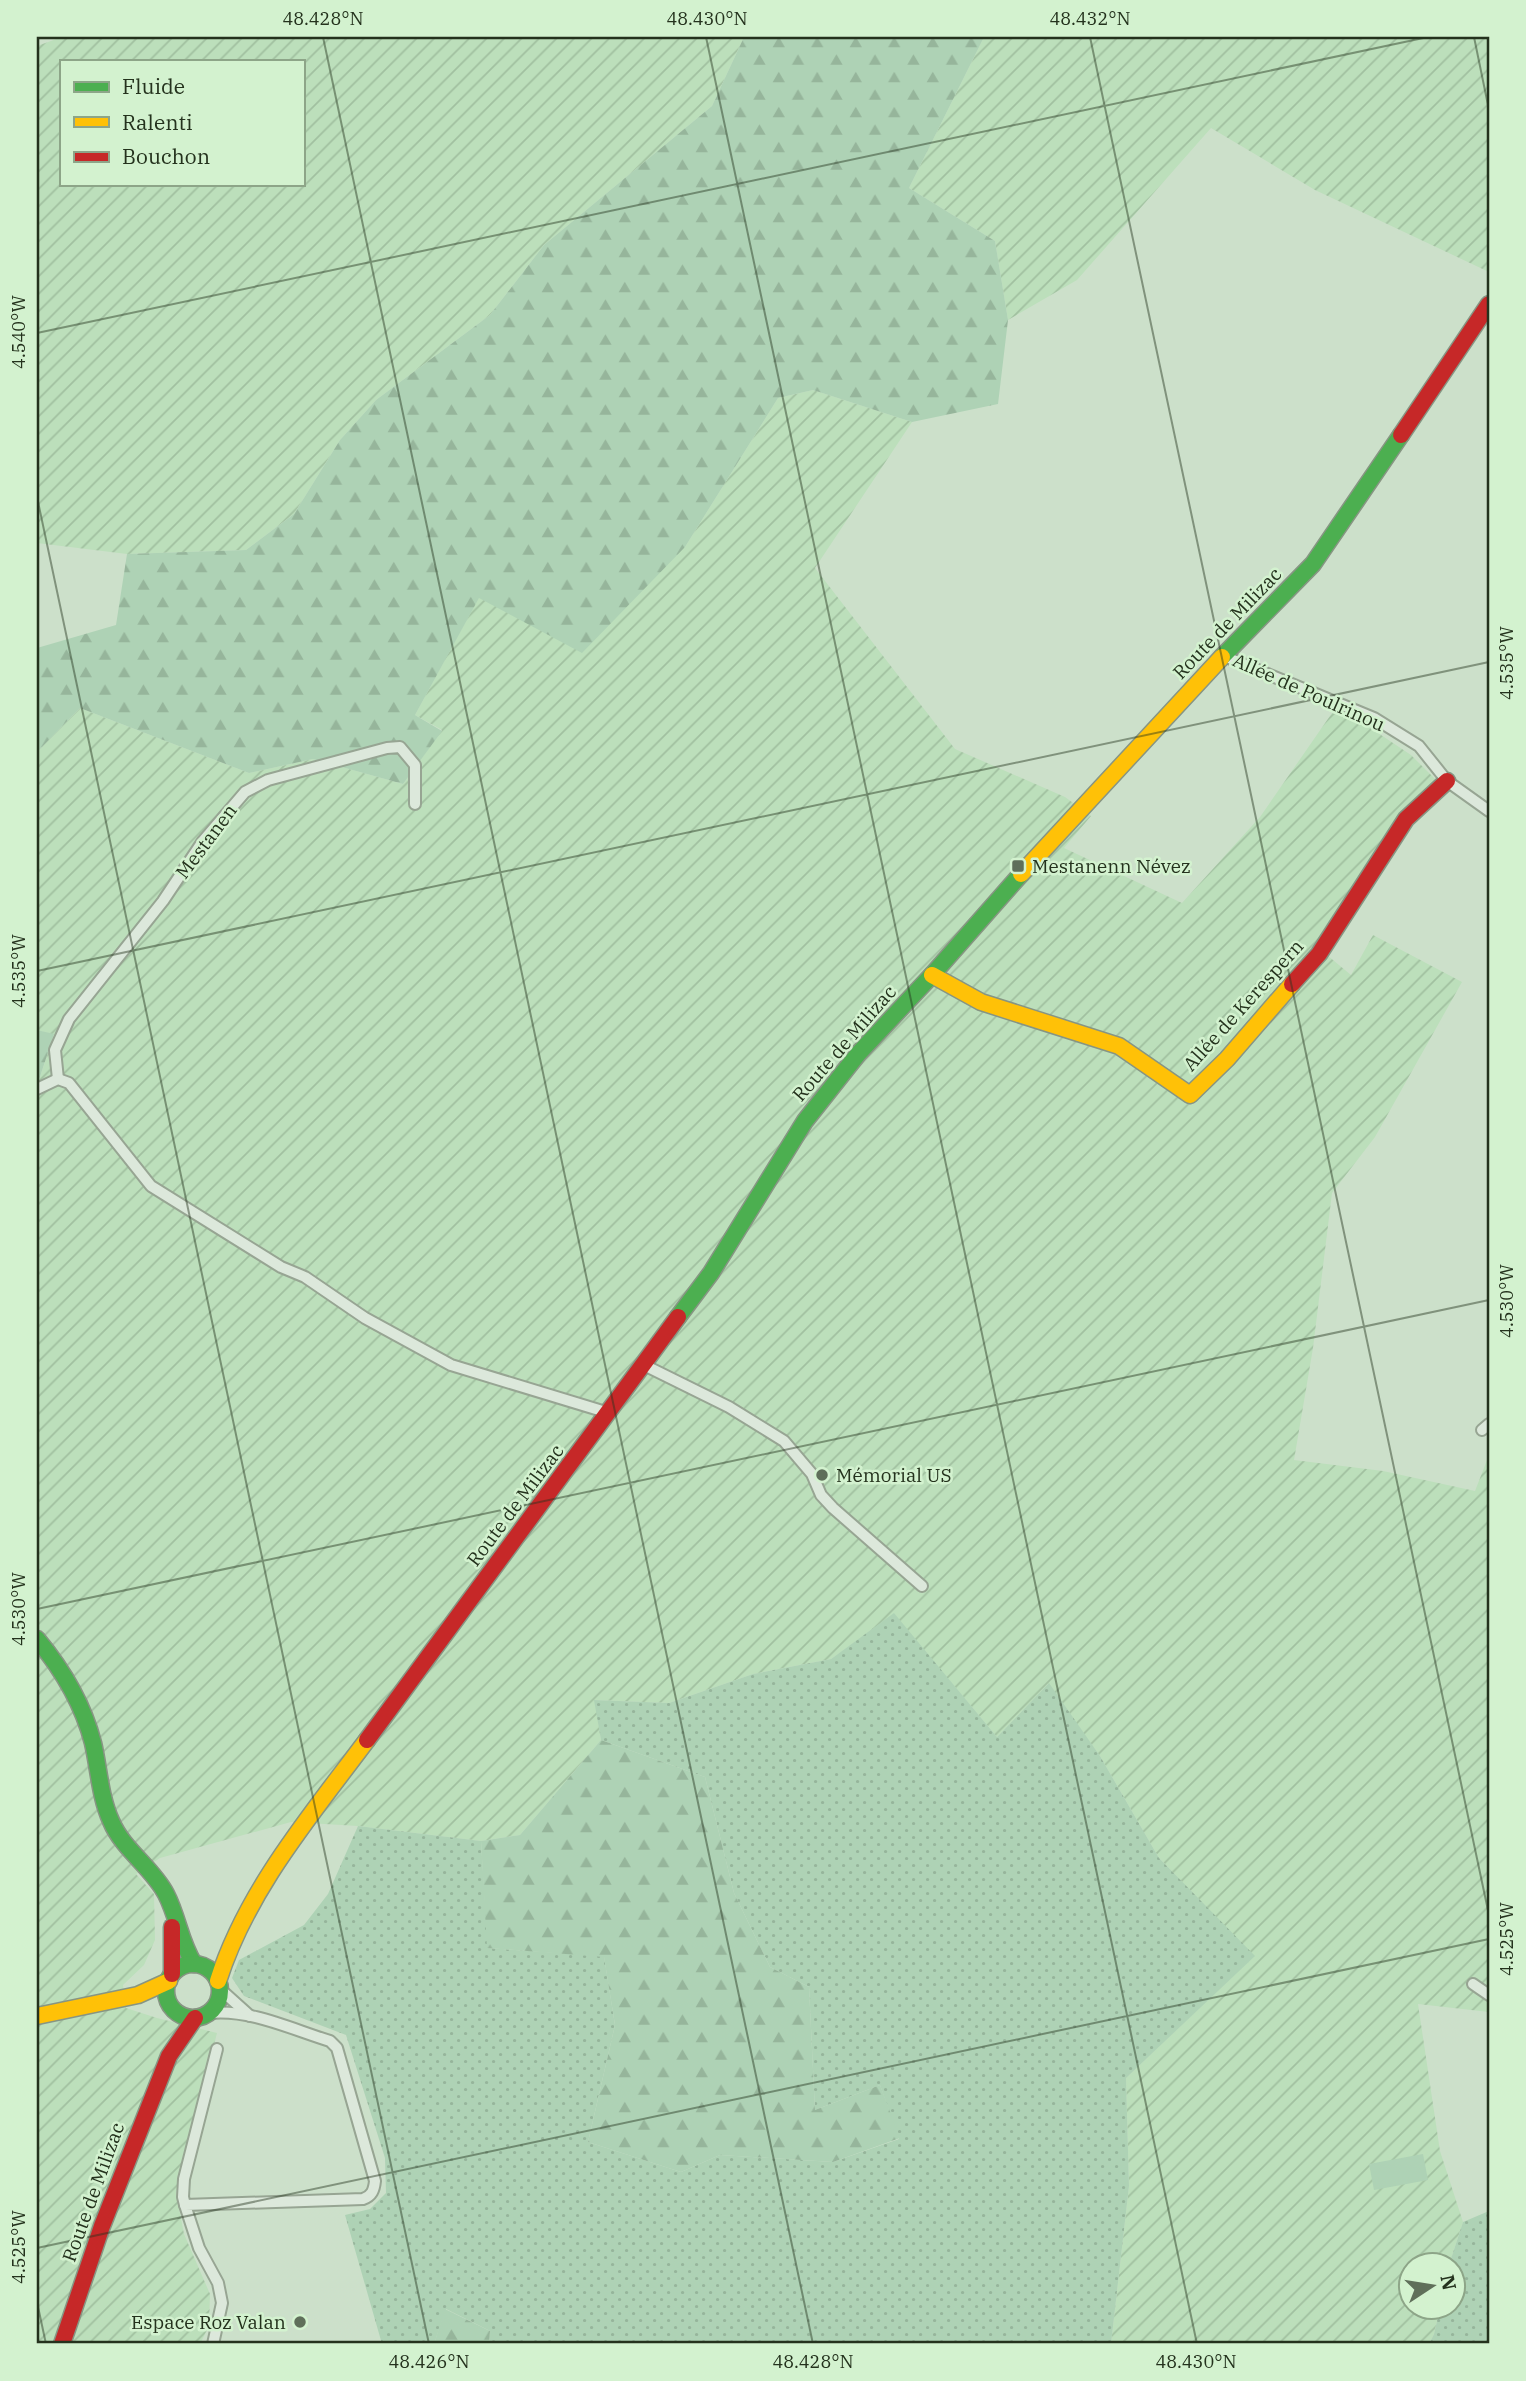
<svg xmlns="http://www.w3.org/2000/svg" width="1526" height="2381" font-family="'IBM Plex Serif',serif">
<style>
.farmland{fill:url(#farmland-furrows);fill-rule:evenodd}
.grass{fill:url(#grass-dots)}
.forest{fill:url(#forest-firs)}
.pitch{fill:#aed2b5}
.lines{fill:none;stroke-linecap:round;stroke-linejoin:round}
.street-casing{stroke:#97a593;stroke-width:14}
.fast-casing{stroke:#879583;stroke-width:19}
.slow-casing{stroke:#879583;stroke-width:19}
.jam-casing{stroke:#879583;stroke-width:19}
.street{stroke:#dce8db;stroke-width:10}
.fast{stroke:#4caf50;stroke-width:16}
.slow{stroke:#ffc107;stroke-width:16}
.jam{stroke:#c62828;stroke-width:16}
.ticks{fill:none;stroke:#24321d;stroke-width:2;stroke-opacity:0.45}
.poi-dot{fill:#5f6f5a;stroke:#d3f2cf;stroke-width:2.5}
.labels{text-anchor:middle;stroke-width:5;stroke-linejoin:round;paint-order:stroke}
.street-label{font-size:19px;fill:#24321d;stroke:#d3f2cf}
.poi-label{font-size:19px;fill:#24321d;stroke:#d3f2cf;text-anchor:start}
.neatline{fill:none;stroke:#24321d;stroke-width:2.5}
.ticks-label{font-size:18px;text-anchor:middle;fill:#24321d}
</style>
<defs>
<pattern id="farmland-furrows" width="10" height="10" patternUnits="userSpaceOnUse" patternTransform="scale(1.75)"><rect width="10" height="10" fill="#bcdfbb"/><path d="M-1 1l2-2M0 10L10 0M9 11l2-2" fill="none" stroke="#a1c0a0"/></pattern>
<pattern id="grass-dots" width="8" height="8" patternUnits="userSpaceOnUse" patternTransform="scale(1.75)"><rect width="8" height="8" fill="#aed2b5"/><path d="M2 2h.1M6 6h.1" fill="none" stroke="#96b59b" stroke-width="1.8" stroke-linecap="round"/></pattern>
<pattern id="forest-firs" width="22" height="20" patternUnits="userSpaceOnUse" patternTransform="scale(1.75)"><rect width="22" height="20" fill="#aed2b5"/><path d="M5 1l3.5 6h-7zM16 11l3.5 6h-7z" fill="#96b59b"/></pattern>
</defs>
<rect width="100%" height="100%" fill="#cce0ca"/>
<g class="farmland">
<path d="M62 37H744L712 106 544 245 490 315 376 400 340 440 294 514 246 550 127 554 37 543V46ZM61 61H303V184H61Z"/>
<path d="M984 37H1489V272L1315 190 1211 128 1077 280 1008 320 995 241 909 188Z"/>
<path d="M813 390 912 422 815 568 955 749 1065 797 1091 816 1064 848 1182 903 1260 817 1332 713 1366 725 1411 755 1435 779 1421 812 1327 955 1351 975 1373 935 1462 982 1375 1137 1332 1193 1313 1348 1294 1460 1383 1471 1475 1491 1489 1455V2012L1418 2004 1440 2151 1463 2222 1449 2265 1410 2266V2308H1440L1434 2334 1429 2344H1111L1129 2186 1126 2078 1254 1956 1159 1858 1100 1756 1048 1684 997 1737 894 1614 831 1659 753 1674 669 1703 595 1700 601 1740 520 1835 481 1841 358 1826 291 1822 160 1858 136 1874 154 1894 155 1940 144 1965 123 1985 126 2008 157 2018 217 2033 176 2193 184 2234 210 2294 209 2326 200 2344H37V1086L54 1035 37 1030 38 751 80 708 249 773 313 759 403 784 442 730 415 715 479 597 685 547 778 398Z"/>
</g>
<g class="grass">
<path d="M894 1613 997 1737 1049 1683 1100 1756 1159 1858 1255 1956 1126 2078 1129 2186 1111 2344H489L490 2331 446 2309 434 2344H382L345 2215 370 2209 386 2193 385 2158 346 2035 244 1996 232 1978 239 1960 304 1925 328 1894 358 1826 481 1841 488 1948 604 1956 615 2025 588 2142 681 2172 720 2155 833 2162 899 2139 880 2085 815 2110 809 1987 770 1967 734 1893 705 1777 601 1740 594 1700 669 1703 753 1674 831 1659Z"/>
<path d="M1489 2211V2344H1429L1434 2334 1440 2308H1452V2266L1449 2265 1463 2222Z"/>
</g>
<g class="forest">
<path d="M744 37H984L909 188 995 241 1008 320 998 404 912 422 813 390 778 398 685 547 582 653 479 598 415 715 442 731 403 784 313 759 249 773 80 708 38 751 37 774V648L116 625 127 554 246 550 294 514 340 440 376 400 490 315 544 245 712 106Z"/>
<path d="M37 1030 54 1034 37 1086Z"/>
<path d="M601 1740 705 1777 734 1893 770 1967 809 1987 815 2110 880 2085 900 2138 833 2162 720 2155 681 2172 588 2142 615 2025 604 1957 487 1948 481 1841 520 1835Z"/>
<path d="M445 2309 490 2331 489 2344H434Z"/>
</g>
<path class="pitch" d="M1423 2154 1428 2180 1374 2190 1369 2164Z"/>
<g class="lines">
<defs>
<g id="street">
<path d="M1225 653 1231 659 1374 718 1419 746 1447 781 1489 811"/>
<path d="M58 1079 55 1050 69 1019 163 901 203 841 245 792 268 780 387 748 400 747 415 765V804"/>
<path d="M37 1089 58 1079 69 1083 151 1186 281 1267 305 1277 365 1318 451 1365 609 1413"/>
<path d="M644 1365 729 1407 784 1441 812 1474 821 1495 833 1508 922 1586"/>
<path d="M1482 1430 1489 1424"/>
<path d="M1473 1984 1489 1995"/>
<path d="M220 1989 250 2016"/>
<path d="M210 2013C250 2009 291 2029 330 2041L337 2048 375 2181C374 2190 372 2196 363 2199L185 2205 199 2248 218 2283 222 2303 213 2344"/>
<path d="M185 2205 183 2197 184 2179 217 2049"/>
</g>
<g id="fast">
<path d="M1222 657 1313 564 1401 435"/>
<path d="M678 1317 711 1273 805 1121 858 1054 932 975 1021 874"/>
<path d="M37 1639C62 1669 83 1704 93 1743 99 1769 100 1797 111 1821 123 1850 152 1867 166 1894 178 1917 180 1942 194 1964"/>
<circle cx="193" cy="1991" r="27"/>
</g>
<g id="slow">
<path d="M1021 874 1222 657"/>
<path d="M932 975 981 1002 1119 1046 1190 1095 1227 1059 1292 984"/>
<path d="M218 1981C247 1890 311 1815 367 1740"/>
<path d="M37 2016 138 1995 169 1981"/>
</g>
<g id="jam">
<path d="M1401 435 1489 304"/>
<path d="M1292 984 1319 954 1406 819 1447 781"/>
<path d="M367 1740 678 1317"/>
<path d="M172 1927V1974"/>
<path d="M62 2344 102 2226 169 2056 195 2018"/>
</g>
</defs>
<use href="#street" class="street-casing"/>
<use href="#fast" class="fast-casing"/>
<use href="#slow" class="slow-casing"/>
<use href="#jam" class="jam-casing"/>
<use href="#street" class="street"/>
<use href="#fast" class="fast"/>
<use href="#slow" class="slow"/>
<use href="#jam" class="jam"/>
</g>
<path class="ticks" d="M323 37 813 2344M706 37 1197 2344M1090 37 1489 1915M1474 37 1489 110M37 333 1428 37M37 497 429 2344M37 971 1489 662M37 1609 1489 1300M37 2248 1489 1939M37 2302 46 2344"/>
<g class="poi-dot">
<rect x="1011" y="859" width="14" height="14" rx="3.5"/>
<circle cx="822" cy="1475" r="7"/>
<circle cx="300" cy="2322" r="7"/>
</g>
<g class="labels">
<g class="street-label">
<text transform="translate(1227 623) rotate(-46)" y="7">Route de Milizac</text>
<text transform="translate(1309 692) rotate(24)" y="7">Allée de Poulrinou</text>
<text transform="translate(206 841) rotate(-53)" y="7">Mestanen</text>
<text transform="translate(1243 1005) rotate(-48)" y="7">Allée de Kerespern</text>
<text transform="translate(844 1043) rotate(-49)" y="7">Route de Milizac</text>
<text transform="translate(515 1505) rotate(-53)" y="7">Route de Milizac</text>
<text transform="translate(93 2192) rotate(-70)" y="7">Route de Milizac</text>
</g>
<g class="poi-label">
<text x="1032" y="873">Mestanenn Névez</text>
<text x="836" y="1482">Mémorial US</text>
<text x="286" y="2329" text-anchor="end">Espace Roz Valan</text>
</g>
</g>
<rect width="1526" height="2381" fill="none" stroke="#d3f2cf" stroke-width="77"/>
<rect x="60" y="60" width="245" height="126" fill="#d3f2cf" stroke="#8da588" stroke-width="2"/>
<rect x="74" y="82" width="35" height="10" fill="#4caf50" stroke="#8da588" stroke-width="2"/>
<text x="122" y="94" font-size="21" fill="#24321d">Fluide</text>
<rect x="74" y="117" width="35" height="10" fill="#ffc107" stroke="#8da588" stroke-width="2"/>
<text x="122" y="130" font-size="21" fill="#24321d">Ralenti</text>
<rect x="74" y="152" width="35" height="10" fill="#c62828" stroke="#8da588" stroke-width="2"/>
<text x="122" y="164" font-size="21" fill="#24321d">Bouchon</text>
<g transform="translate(1432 2286) rotate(78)"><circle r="33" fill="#d3f2cf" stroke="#8da588" stroke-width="2"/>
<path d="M0-5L12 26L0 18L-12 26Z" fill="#5f6f5a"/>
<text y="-10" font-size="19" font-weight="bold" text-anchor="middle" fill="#24321d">N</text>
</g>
<rect x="38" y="38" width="1450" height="2304" class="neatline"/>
<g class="ticks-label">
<text x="323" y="25">48.428°N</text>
<text x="707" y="25">48.430°N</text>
<text x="1090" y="25">48.432°N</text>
<text transform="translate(19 332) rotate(-90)" y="6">4.540°W</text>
<text transform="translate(1507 663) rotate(-90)" y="6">4.535°W</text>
<text transform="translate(19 971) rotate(-90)" y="6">4.535°W</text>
<text transform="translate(1507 1301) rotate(-90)" y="6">4.530°W</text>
<text transform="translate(19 1609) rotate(-90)" y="6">4.530°W</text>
<text transform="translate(1507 1939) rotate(-90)" y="6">4.525°W</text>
<text transform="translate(19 2247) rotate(-90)" y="6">4.525°W</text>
<text x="429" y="2368">48.426°N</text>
<text x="813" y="2368">48.428°N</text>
<text x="1196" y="2368">48.430°N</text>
</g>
</svg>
